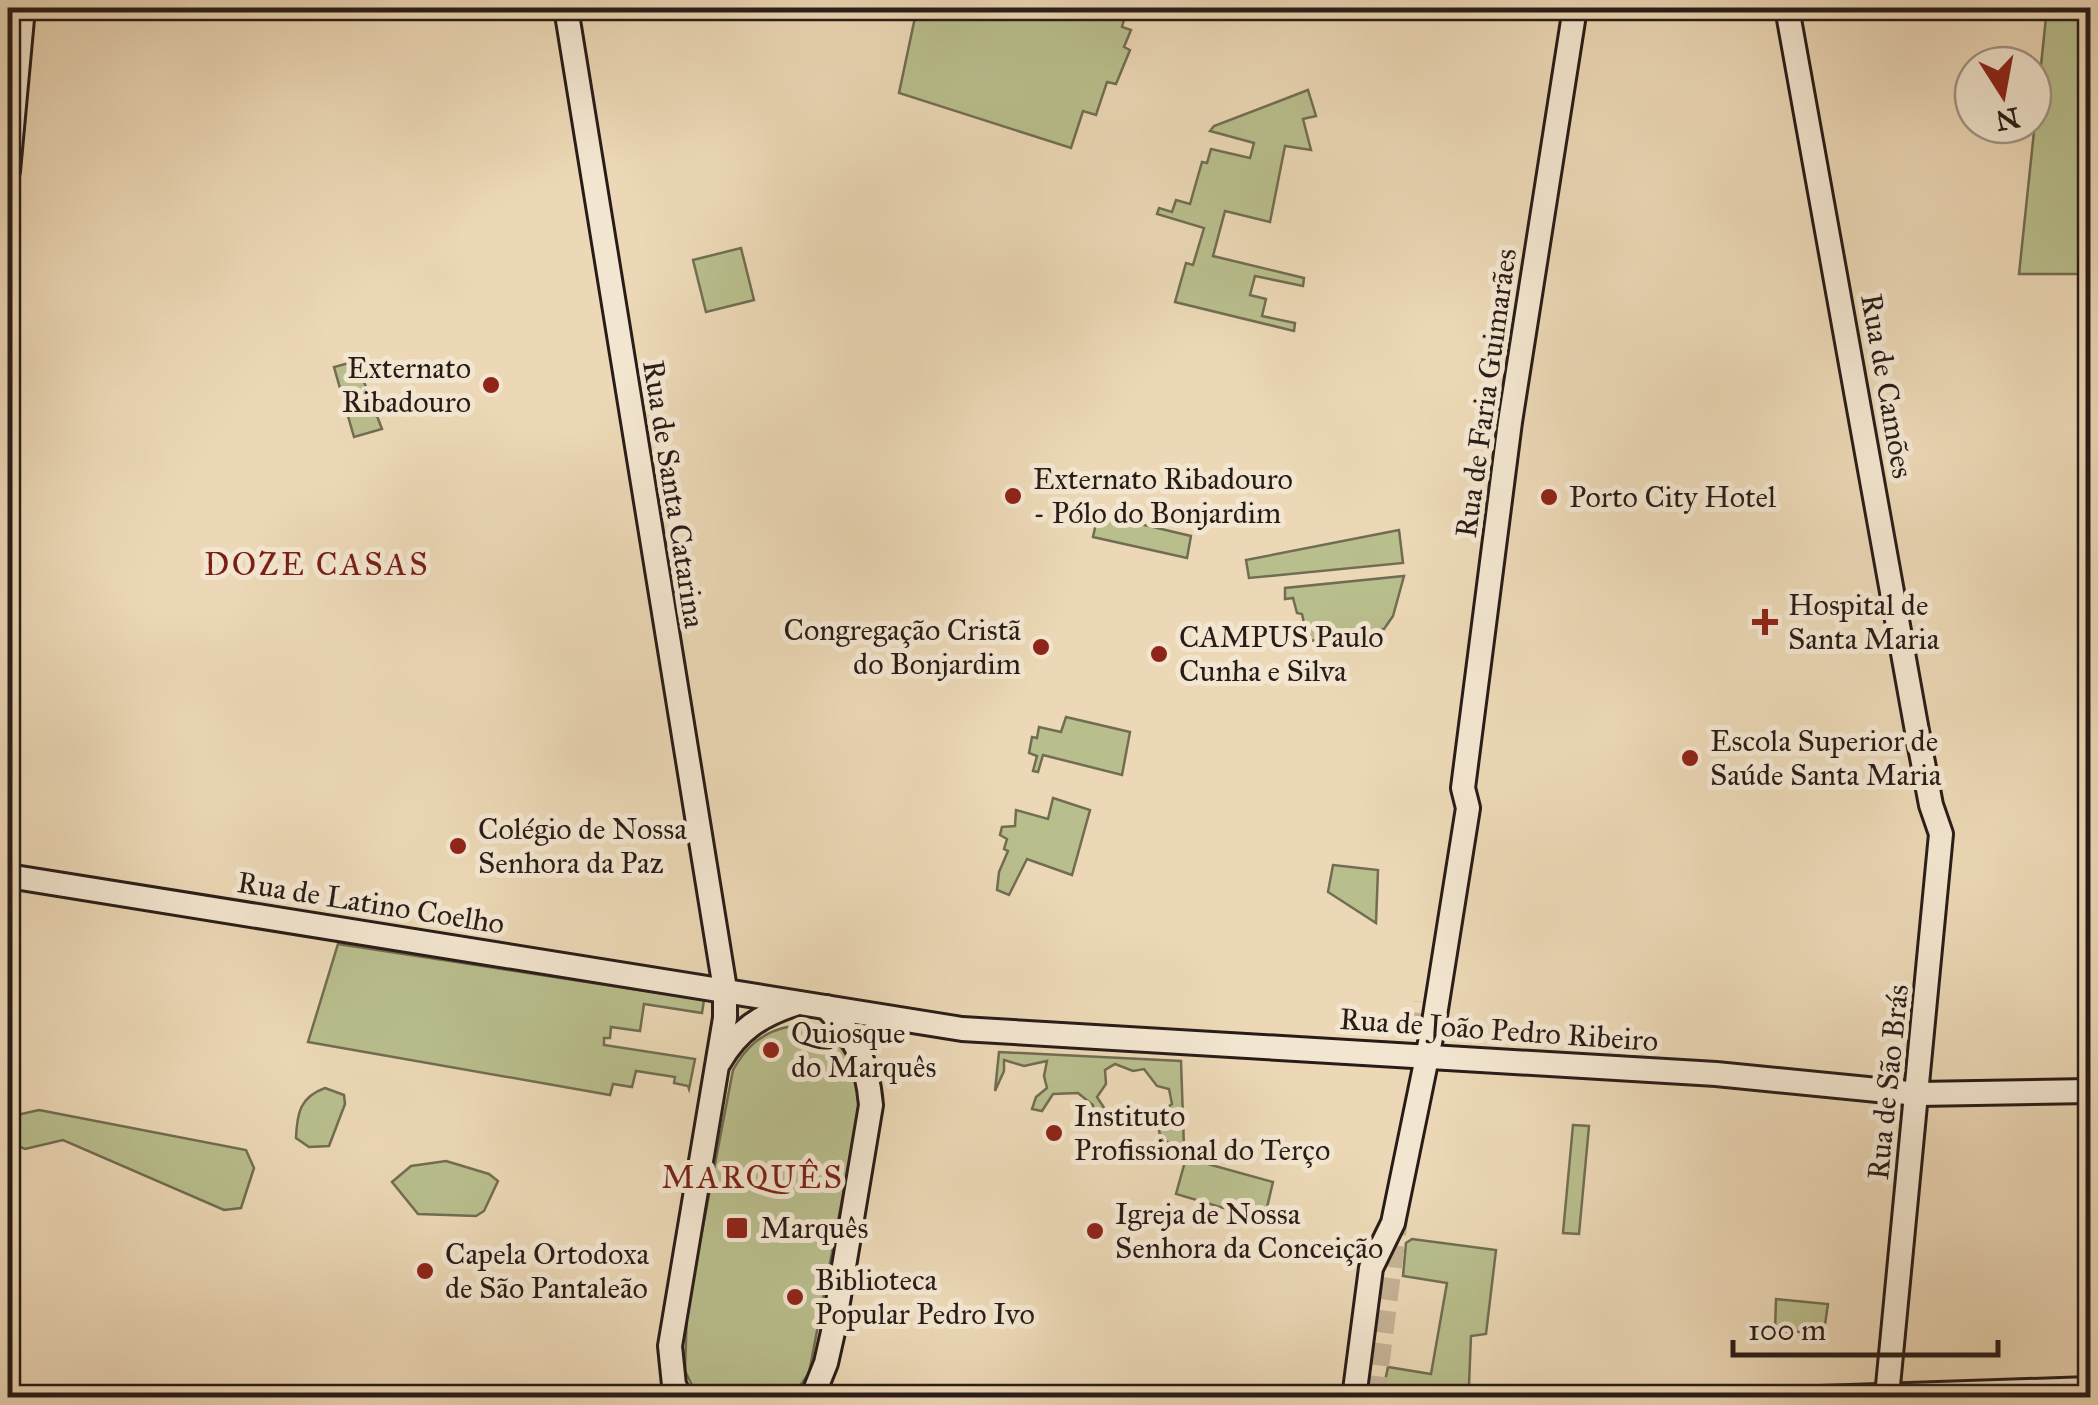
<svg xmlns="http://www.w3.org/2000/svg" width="2098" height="1405" font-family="'IM FELL Great Primer',serif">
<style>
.green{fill:#b9be8d;stroke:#716d52;stroke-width:2.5}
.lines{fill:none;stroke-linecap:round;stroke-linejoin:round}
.secondary-tunnel{stroke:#c5b296;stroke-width:22;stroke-dasharray:22 11;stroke-linecap:butt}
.secondary-casing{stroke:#291c18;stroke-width:28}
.secondary{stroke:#f3e6d0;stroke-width:22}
.poi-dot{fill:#8f2418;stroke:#f3e6d0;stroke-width:4}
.labels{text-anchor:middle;stroke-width:10;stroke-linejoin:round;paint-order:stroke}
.poi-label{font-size:30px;fill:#291c18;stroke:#f3e6d0;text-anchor:start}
.street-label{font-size:30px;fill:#291c18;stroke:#f3e6d0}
.neighbourhood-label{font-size:32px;letter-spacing:2.5px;fill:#7a1f14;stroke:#f3e6d0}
</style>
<rect width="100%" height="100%" fill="#ecd8b6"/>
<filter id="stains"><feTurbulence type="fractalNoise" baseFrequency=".002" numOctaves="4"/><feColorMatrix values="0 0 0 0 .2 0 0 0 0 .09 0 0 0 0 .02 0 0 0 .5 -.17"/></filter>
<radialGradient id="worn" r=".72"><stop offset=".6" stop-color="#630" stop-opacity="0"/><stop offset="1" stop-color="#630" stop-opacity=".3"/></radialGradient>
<g class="green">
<path d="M917 8H1127L1122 27 1131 30 1124 47 1130 50 1116 84 1107 82 1096 115 1083 111 1071 148 899 93Z"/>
<path d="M2047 8H2090V274H2019Z"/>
<path d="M1308 90 1316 116 1303 119 1311 150 1285 146 1270 222 1225 211 1213 256 1304 278 1303 286 1255 276 1250 295 1266 299 1262 316 1295 323 1294 331 1175 302 1186 263 1193 265 1204 228 1157 214 1159 208 1172 212 1176 200 1190 204 1202 162 1207 163 1211 149 1250 158 1254 143 1210 131 1214 126Z"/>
<path d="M741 248 754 300 706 312 693 260Z"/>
<path d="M356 361 382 429 354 437 334 367Z"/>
<path d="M1098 514 1191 536 1187 558 1093 537Z"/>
<path d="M1399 530 1403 563 1249 578 1246 560Z"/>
<path d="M1404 576 1393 616 1384 629 1297 643 1294 629 1305 628 1302 614 1297 613 1293 598 1285 599V588Z"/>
<path d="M1066 717 1130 732 1122 775 1043 755 1038 772 1033 771 1037 756 1029 753 1032 737 1037 738 1039 727 1061 732Z"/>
<path d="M1053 798 1090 810 1072 875 1027 859 1009 895 997 890 999 872 1008 851 1004 849 1007 839 1000 835 1002 827 1015 826 1016 810 1048 819Z"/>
<path d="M1333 865 1378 870 1376 923 1328 892Z"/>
<path d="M338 944 704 1000 702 1013 644 1004 640 1031 611 1027 610 1038H604V1045L695 1059 689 1089 688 1086 674 1083 675 1077 636 1071 632 1087 613 1084 610 1095 308 1042Z"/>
<path d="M787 1027C835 1026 851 1053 862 1095L809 1373 792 1397 704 1398 692 1385 685 1371 687 1310 733 1070C746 1047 761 1033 787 1027Z"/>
<path d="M999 1052 1181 1061 1184 1148 1162 1140 1156 1122 1160 1113 1172 1104 1169 1089 1157 1086 1144 1069 1133 1071 1115 1064 1105 1070 1106 1084 1097 1097 1108 1114 1103 1126 1093 1124V1105L1078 1093 1053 1094 1042 1111 1032 1109 1036 1097 1047 1088 1044 1076 1047 1061 1024 1066 1004 1060V1071L995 1091Z"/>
<path d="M325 1088 344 1095 345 1104 329 1146 309 1147 296 1138C297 1113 300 1097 325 1088Z"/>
<path d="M39 1110 246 1150 254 1168 241 1208 224 1210 63 1140 25 1149 8 1142V1117Z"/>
<path d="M1573 1125 1589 1126 1579 1234 1563 1233Z"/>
<path d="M1186 1158 1273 1182 1264 1220 1176 1194Z"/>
<path d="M446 1161 489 1174 498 1181 484 1211 476 1216 418 1214 392 1182 411 1166Z"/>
<path d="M1412 1239 1496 1250 1486 1334 1471 1336 1469 1385 1388 1391 1384 1386 1388 1367 1431 1374 1447 1283 1403 1276 1406 1243Z"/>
<path d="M1776 1299 1828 1304 1823 1338 1802 1339 1801 1332 1775 1331Z"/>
</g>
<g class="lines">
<g class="secondary-tunnel">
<path d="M1416 1068 1424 1002"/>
<path d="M1374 1398 1397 1219"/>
</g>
<defs>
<g id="secondary">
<path d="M566 8 725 989V1018L670 1346 674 1385 681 1398"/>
<path d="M1787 8 1917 731 1931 805 1941 834 1887 1396"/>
<path d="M8 171 23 8"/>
<path d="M8 876 962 1029 1716 1074 1918 1094 2090 1091"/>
<path d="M720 1061C738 1030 761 1015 795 1004"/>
<path d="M812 1398 826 1363 833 1332 871 1105C867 1062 857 1038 826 1007"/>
<path d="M1354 1398 1371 1268 1393 1223 1433 1028 1468 808 1463 788 1510 422 1575 8"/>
<path d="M1820 1398 2090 1389"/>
</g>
</defs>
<use href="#secondary" class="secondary-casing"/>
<use href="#secondary" class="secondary"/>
</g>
<g class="poi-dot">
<circle cx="491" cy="385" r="10"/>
<circle cx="1013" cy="496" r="10"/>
<circle cx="1549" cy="497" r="10"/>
<path d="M1760 607h10v10h10v10h-10v10h-10v-10h-10v-10h10z"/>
<circle cx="1041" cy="647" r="10"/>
<circle cx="1159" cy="654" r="10"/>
<circle cx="1690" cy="758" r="10"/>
<circle cx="458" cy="846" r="10"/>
<circle cx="771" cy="1050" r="10"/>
<circle cx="1054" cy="1133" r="10"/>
<rect x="725" y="1216" width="24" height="24" rx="5"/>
<circle cx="1095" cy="1231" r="10"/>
<circle cx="425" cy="1271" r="10"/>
<circle cx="795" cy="1297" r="10"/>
</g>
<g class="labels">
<g class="poi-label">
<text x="471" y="378" text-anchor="end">Externato<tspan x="471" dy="34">Ribadouro</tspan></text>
<text x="1033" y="489">Externato Ribadouro<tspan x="1033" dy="34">- Pólo do Bonjardim</tspan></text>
<text x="1569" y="507">Porto City Hotel</text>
<text x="1788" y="615">Hospital de<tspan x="1788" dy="34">Santa Maria</tspan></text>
<text x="1021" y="640" text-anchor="end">Congregação Cristã<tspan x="1021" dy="34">do Bonjardim</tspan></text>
<text x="1179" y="647">CAMPUS Paulo<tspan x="1179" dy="34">Cunha e Silva</tspan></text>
<text x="1710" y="751">Escola Superior de<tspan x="1710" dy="34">Saúde Santa Maria</tspan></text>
<text x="478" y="839">Colégio de Nossa<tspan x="478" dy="34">Senhora da Paz</tspan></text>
<text x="791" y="1043">Quiosque<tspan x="791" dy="34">do Marquês</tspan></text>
<text x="1074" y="1126">Instituto<tspan x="1074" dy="34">Profissional do Terço</tspan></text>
<text x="1115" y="1224">Igreja de Nossa<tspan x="1115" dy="34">Senhora da Conceição</tspan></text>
<text x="760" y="1238">Marquês</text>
<text x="445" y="1264">Capela Ortodoxa<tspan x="445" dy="34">de São Pantaleão</tspan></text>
<text x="815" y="1290">Biblioteca<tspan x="815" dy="34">Popular Pedro Ivo</tspan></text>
</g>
<g class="street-label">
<text transform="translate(1887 386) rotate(80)" y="10">Rua de Camões</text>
<text transform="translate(1486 393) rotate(-82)" y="10">Rua de Faria Guimarães</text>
<text transform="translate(674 494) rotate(81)" y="10">Rua de Santa Catarina</text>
<text transform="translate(371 903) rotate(9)" y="10">Rua de Latino Coelho</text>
<text transform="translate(1499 1030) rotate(4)" y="10">Rua de João Pedro Ribeiro</text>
<text transform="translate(1888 1082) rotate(-84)" y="10">Rua de São Brás</text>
</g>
<g class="neighbourhood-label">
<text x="317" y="575">DOZE CASAS</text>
<text x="753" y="1188">MARQUÊS</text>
</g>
</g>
<rect width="2098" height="1405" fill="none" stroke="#ecd8b6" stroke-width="40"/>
<rect x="10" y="10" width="2078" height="1385" fill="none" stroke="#291c18" stroke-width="5"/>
<rect x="20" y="20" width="2058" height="1365" fill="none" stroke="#291c18" stroke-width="2.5"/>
<g transform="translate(2003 95) rotate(169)"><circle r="48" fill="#f3e6d0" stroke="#a29586" stroke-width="2.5"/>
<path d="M0-8L18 38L0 25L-18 38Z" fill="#8f2418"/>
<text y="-15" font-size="28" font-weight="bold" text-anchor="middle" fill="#291c18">N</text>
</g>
<path d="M1733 1340v15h265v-15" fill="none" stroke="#291c18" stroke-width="5"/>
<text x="1748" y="1340" font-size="30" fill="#291c18" stroke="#f3e6d0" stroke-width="8" paint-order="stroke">100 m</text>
<rect width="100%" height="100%" filter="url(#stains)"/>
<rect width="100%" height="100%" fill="url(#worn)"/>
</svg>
